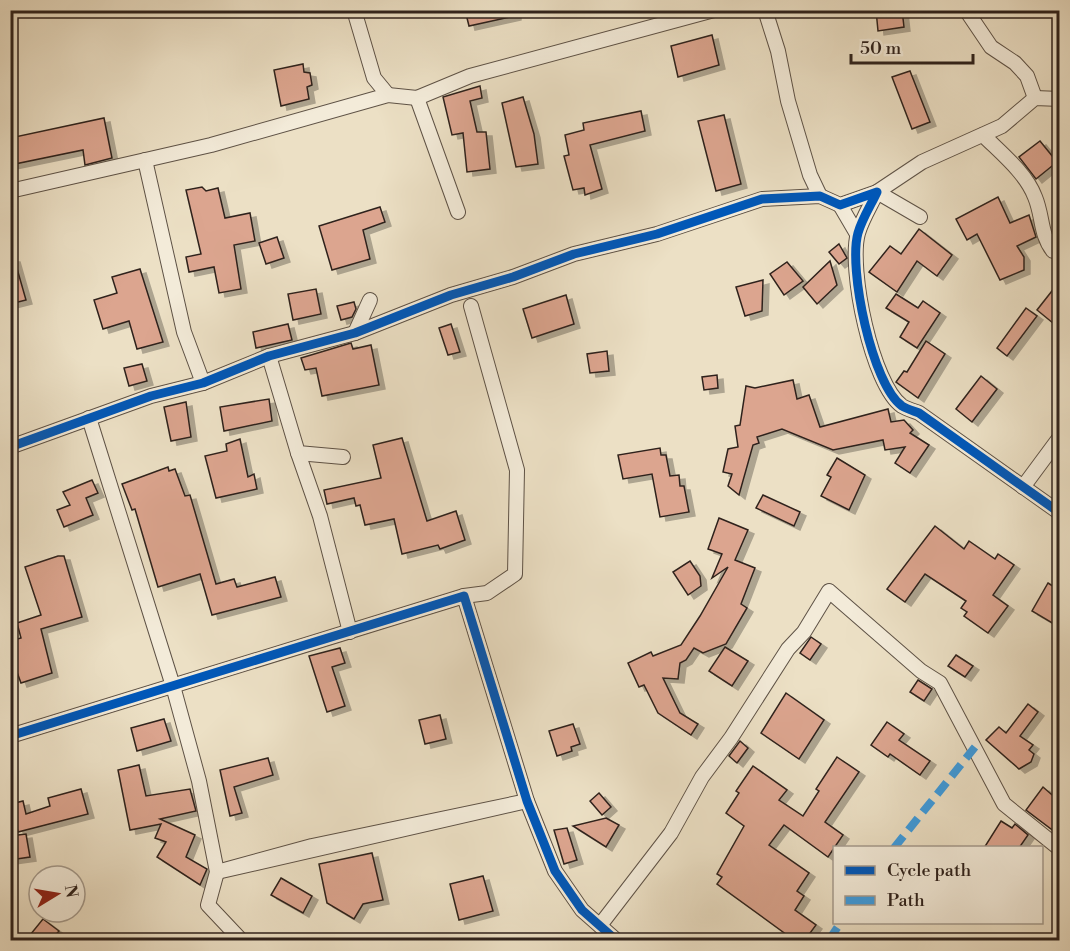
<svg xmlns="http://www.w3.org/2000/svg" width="1070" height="951" font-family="'Libre Bodoni',serif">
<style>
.building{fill:#dca58f;stroke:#2f221c;stroke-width:1.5;filter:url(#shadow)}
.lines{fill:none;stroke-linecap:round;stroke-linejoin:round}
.minor-casing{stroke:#5e5246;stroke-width:16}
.minor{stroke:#f3ebd9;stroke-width:14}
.quiet{stroke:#3d9cdf;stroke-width:8;stroke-dasharray:15 8;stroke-linecap:butt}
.cycleway-casing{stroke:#f3ebd9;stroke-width:13}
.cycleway{stroke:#0057b8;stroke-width:9}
</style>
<defs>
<filter id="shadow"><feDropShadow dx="6" dy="4" stdDeviation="0" flood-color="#0004"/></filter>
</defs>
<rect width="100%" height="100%" fill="#ece0c5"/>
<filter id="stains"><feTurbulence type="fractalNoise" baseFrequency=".00333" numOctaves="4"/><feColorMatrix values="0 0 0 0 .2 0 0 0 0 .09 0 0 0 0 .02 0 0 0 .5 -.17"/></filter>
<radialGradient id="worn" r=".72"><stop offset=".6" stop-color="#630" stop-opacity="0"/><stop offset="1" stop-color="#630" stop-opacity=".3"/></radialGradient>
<g class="building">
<path d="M465 10H515V16L469 26Z"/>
<path d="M876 10H902L904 27 878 31Z"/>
<path d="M712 35 719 65 678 77 671 46Z"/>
<path d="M303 64 304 72 310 73 312 85 307 87 309 99 281 106 274 70Z"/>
<path d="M910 71 930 122 912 129 892 77Z"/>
<path d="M480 86 482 98 470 101 477 132H486L490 169 467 172 463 133 452 135 443 97Z"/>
<path d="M523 97 534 134 538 164 516 167 502 103Z"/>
<path d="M641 111 645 131 590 145 602 189 585 195 584 188 573 190 564 156 569 155 565 135 584 130 583 123Z"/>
<path d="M724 115 741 184 716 191 698 121Z"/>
<path d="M104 118 112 158 85 165 83 150 10 165V138Z"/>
<path d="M1040 141 1057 162 1036 179 1019 157Z"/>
<path d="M202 187 206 191 218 188 225 218 250 213 255 241 234 245 241 289 219 293 214 267 189 272 186 257 201 254 186 190Z"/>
<path d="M998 197 1010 223 1029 215 1036 237 1017 246 1024 257V270L1000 280 977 234 967 240 956 219Z"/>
<path d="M380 207 385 222 363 230 370 259 332 270 319 226Z"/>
<path d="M919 229 952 255 937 276 917 261 897 292 869 272 890 246 901 254Z"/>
<path d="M277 237 284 258 266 264 259 243Z"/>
<path d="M839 244 847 258 839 264 829 252Z"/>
<path d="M10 258H14L26 300 10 304Z"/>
<path d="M830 261 837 285 817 304 803 287Z"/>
<path d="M787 262 803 281 784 295 770 274Z"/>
<path d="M140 269 163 342 137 349 129 321 103 329 94 300 117 293 112 277Z"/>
<path d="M763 280 762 311 745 316 736 287Z"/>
<path d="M1059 282V328L1037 310Z"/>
<path d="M316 289 321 314 293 320 288 294Z"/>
<path d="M896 294 918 308 923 301 940 313 917 348 900 337 909 322 886 308Z"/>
<path d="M566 295 574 324 532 338 523 309Z"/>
<path d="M354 302 356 309 352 317 341 320 337 306Z"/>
<path d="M1026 308 1037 316 1007 356 997 348Z"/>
<path d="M288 324 292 340 256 348 253 332Z"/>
<path d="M451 324 460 352 448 355 439 328Z"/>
<path d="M926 341 945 354 918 398 896 382 904 371 907 372Z"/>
<path d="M351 343 353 349 371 345 379 385 322 396 316 368 305 370 301 358Z"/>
<path d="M607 351 609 371 590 373 587 354Z"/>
<path d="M142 364 147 381 129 386 124 368Z"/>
<path d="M717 375 718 388 704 390 702 377Z"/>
<path d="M981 376 997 389 972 422 956 409Z"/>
<path d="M793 380 797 399 809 395 820 427 888 409 891 422 904 420 913 430 910 433 929 445 910 473 895 463 905 447 885 450 883 440 833 450 782 429 757 437 759 443 753 445 739 495 728 486 732 474 723 472 728 449 738 447 735 426 740 425 746 386 755 388Z"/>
<path d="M269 399 272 421 224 431 220 407Z"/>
<path d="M186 402 191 437 171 441 164 407Z"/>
<path d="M402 438 427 521 456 511 465 540 440 549 438 545 402 554 394 519 365 525 360 505 356 506 354 498 327 504 324 490 381 478 373 445Z"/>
<path d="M240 439 248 477 254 474 257 489 216 498 205 456 227 451 226 444Z"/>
<path d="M660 448 661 455H666L670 476 679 475 680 486H684L689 512 660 517 652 474 623 479 618 455Z"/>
<path d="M837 458 865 475 849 510 821 496 831 477 827 475Z"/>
<path d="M168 467 169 471 175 469 185 496 190 495 216 584 234 579 237 587 275 577 281 597 212 615 200 574 158 587 135 509 132 510 122 484Z"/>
<path d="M92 480 98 493 86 498 93 515 64 527 57 510 70 505 63 492Z"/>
<path d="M763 495 800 512 794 526 756 508Z"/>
<path d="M719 518 748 530 735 560 755 568 741 604 747 608 726 644 703 653 694 648 686 660 680 663 678 679 663 678 680 713 698 724 691 735 658 713 644 685 639 687 628 663 651 652 653 656 681 645 700 616 728 567 712 578 722 554 708 549Z"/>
<path d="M935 526 964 549 969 541 995 559 998 554 1014 565 993 595 1008 606 988 633 964 616 967 612 961 608 966 601 925 574 905 602 887 589Z"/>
<path d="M58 556H64L82 617 41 629 52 673 21 683 10 653V641L21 638 17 623 41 615 25 567Z"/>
<path d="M690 561 700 576 701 586 688 595 673 572Z"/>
<path d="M1048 583 1059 590V627L1032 611Z"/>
<path d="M811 637 821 644 810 660 800 653Z"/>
<path d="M725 647 748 661 732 686 709 671Z"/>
<path d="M340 648 345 663 332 667 345 706 327 712 309 656Z"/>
<path d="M956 655 973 666 965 677 948 666Z"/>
<path d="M918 680 932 689 924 701 910 692Z"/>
<path d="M786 693 824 720 799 759 761 733Z"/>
<path d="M1028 704 1038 712 1020 736 1033 745 1029 750 1034 754 1031 762 1019 769 986 740 999 727 1006 733Z"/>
<path d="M440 715 446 739 425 744 419 720Z"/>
<path d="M164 719 171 741 137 751 131 728Z"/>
<path d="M887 722 904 734 899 740 930 761 920 775 890 754 888 757 871 745Z"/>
<path d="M573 724 580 744 571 747 572 751 557 756 549 731Z"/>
<path d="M740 741 748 748 737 763 729 756Z"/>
<path d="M837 757 859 772 825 822 843 835 828 857 784 825 769 845 809 873 797 891 804 896 795 910 816 925 805 940H794L717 884 722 877 717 874 744 826 726 813 739 793 736 791 753 766 787 790 779 800 803 816 819 791 816 789Z"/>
<path d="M268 758 273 775 234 787 242 813 230 816 220 770Z"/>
<path d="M139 765 146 796 190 789 196 811 160 819 195 835 186 857 207 869 200 885 157 857 166 842 155 838 161 824 130 830 118 770Z"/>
<path d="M1043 787 1059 801V835L1026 810Z"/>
<path d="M81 789 88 814 18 832 11 804 23 801 26 814 50 806 48 798Z"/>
<path d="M599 793 611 807 602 815 590 801Z"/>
<path d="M606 818 619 825 606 847 573 826Z"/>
<path d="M1001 821 1012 828 1015 824 1028 835 1019 848H984Z"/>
<path d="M567 828 577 860 564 864 554 830Z"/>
<path d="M26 834 30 857 10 860V836Z"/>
<path d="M372 853 383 900 363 904 354 919 327 903 319 864Z"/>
<path d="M483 876 493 911 459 920 450 884Z"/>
<path d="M281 878 312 896 303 913 271 895Z"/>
<path d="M43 919 59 931 51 940H26Z"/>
</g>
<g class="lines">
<defs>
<g id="minor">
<path d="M354 10 374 78 388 95"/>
<path d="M765 10 778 51 788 101 810 175 820 196"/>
<path d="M966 10 991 47 1015 63 1027 76 1035 98"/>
<path d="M983 135C1001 153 1026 173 1035 197 1043 216 1040 234 1053 251L1060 249"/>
<path d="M145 160 184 332 203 383"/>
<path d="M10 191 211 145 388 95 417 98"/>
<path d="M840 205 857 234"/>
<path d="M458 212 417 98 470 76 714 10"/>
<path d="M920 217 877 192 922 162 1002 126 1035 98 1060 99"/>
<path d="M355 333 370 300"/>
<path d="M269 356 298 453 343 457"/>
<path d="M89 418 173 686 199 781 217 872 208 905 241 940"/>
<path d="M10 447 151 396 203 383 269 356 355 333 451 295 513 277 574 254 657 234 762 199 820 196 840 205 877 192C871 205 862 219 858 233 848 268 872 385 902 406 907 409 914 411 919 413L1060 513"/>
<path d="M298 453 320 516 350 632"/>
<path d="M1023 487 1060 437"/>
<path d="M464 596 487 593 515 574 517 470 471 306"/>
<path d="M10 736 464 596 527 801 555 871 582 910 616 940"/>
<path d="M527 801 217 872 312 846Z"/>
<path d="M601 924 671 833 702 777 731 738 788 649 804 632 829 591 921 671 940 683 1004 804 1060 849"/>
</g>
</defs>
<use href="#minor" class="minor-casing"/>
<use href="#minor" class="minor"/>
<g class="quiet">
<path d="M894 848 975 747"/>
<path d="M829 940 841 922"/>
</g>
<defs>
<g id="cycleway">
<path d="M10 447 151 396 203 383 269 356 355 333 451 295 513 277 574 254 657 234 762 199 820 196 840 205 877 192C871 205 862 219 858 233 848 268 872 385 902 406 907 409 914 411 919 413L1060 513"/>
<path d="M10 736 464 596 527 801 555 871 582 910 616 940"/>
</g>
</defs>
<use href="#cycleway" class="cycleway-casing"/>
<use href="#cycleway" class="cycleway"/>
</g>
<rect width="1070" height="951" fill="none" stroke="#ece0c5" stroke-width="36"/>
<rect x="12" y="12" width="1046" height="927" fill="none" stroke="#2f221c" stroke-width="3"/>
<rect x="18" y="18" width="1034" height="915" fill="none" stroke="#2f221c" stroke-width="1.5"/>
<rect x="833" y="846" width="210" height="78" fill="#f3ebd9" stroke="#a59b8d" stroke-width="1.5"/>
<rect x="845" y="866" width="30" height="9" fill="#0057b8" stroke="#a59b8d" stroke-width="1.5"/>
<text x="887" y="876" font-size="18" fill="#2f221c">Cycle path</text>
<rect x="845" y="896" width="30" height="9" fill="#3d9cdf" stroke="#a59b8d" stroke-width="1.5"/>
<text x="887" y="906" font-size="18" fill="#2f221c">Path</text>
<g transform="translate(57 894) rotate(79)"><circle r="28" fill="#f3ebd9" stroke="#a59b8d" stroke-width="1.5"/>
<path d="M0-4.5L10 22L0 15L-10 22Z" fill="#8f2418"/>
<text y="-9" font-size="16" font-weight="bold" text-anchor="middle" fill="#2f221c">N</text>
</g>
<path d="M851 54v9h122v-9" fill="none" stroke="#2f221c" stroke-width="3"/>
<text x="860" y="54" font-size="18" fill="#2f221c" stroke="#f3ebd9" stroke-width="4.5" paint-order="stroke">50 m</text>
<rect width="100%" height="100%" filter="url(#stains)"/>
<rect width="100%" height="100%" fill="url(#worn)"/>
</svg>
